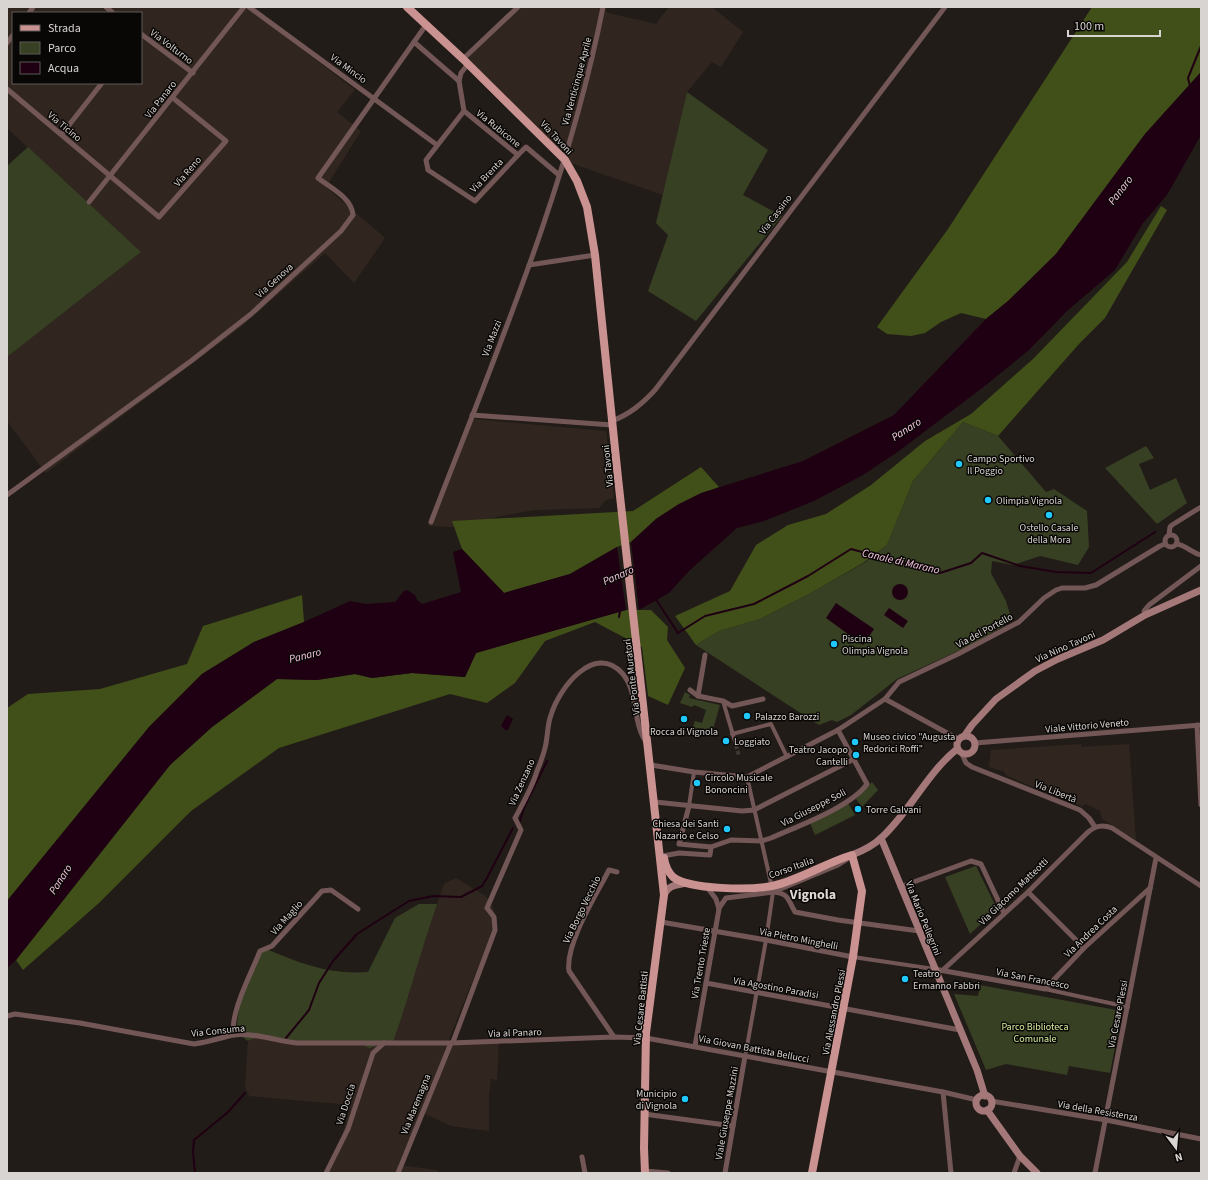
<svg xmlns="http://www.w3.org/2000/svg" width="1208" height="1180" font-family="'Source Sans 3',sans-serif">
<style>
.built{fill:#30261f;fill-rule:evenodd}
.green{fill:#374023}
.forest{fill:#414f19}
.water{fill:#1f0012}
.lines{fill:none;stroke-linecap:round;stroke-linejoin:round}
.stream{stroke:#1f0012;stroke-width:2}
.pedestrian-tunnel{stroke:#3d3834;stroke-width:4;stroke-dasharray:4 2;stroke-linecap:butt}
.pedestrian{stroke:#735757;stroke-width:4}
.minor{stroke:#735757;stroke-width:5}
.secondary{stroke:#a47878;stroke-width:7}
.primary{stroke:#ca9291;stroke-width:8}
.poi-dot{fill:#1fc9fd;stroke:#090706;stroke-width:1.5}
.labels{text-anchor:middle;stroke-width:3;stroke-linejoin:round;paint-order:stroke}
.street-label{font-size:10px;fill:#d8d4d1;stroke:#090706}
.poi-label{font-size:10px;fill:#d8d4d1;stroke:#090706;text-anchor:start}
.park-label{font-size:10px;fill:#d5ef9c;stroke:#090706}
.water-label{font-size:11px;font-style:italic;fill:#f9c7e1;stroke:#090706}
.district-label{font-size:14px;font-weight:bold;fill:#dfd7d2;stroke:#090706}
</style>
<rect width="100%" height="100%" fill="#221c18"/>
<g class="built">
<path d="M7 7H247L355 90 337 112 361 131 326 187 385 238 354 283 325 253 241 327 46 473 7 421V357L141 252 7 128ZM13 13H141V83H13Z"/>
<path d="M517 7H601L608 13 656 24 669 7H712L743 32 721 67 712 62 687 92 663 195 562 160 460 59Z"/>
<path d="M472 419 606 431 614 498 606 500 599 508 535 510 496 517 480 524 451 527 428 526Z"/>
<path d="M1081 744 1082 747 1129 744 1136 840 1102 819 1100 811 1086 804 1082 806 1060 798 1007 776 1003 771 989 767 991 750Z"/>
<path d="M456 878 484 895 491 902 496 917 488 942 447 1044 499 1040 497 1080 491 1079 489 1095V1131L451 1126 421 1112 398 1165 437 1170 438 1173H326L338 1149 351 1105 249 1096 245 1086 248 1041 262 1035 310 1043 427 931 444 884Z"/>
</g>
<g class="green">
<path d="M687 92 768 150 743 195 782 216 696 321 648 291 668 235 656 223Z"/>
<path d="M28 147 141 252 7 357V166Z"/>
<path d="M963 422 998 436 1046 492 1054 489 1087 511 1089 547 1078 565 1040 556 1013 565 992 561 991 573 1006 601 1010 614 1004 626 973 644 897 679 851 715 837 722 832 720 819 725 696 645 719 631 760 619 811 593 864 563 887 545 913 481Z"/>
<path d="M1146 446 1154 458 1139 464 1150 490 1176 478 1187 503 1157 524 1105 468Z"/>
<path d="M685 692 690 695 689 698 720 705 711 736 690 734 695 721 702 723 706 710 694 705 692 707 680 703Z"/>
<path d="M872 782 878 790 862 807 856 799Z"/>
<path d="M848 803 855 815 815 835 810 823Z"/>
<path d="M976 866 997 909 970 934 945 877Z"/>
<path d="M419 904H437C421 950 409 997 393 1042L369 1048 361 1044 310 1043 262 1035 248 1041 236 1032 241 992 264 948C300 963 328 975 368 972L395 918Z"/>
<path d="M980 985 1122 1011 1110 1073 1069 1066 1067 1075 1006 1064 986 1070 954 994 978 996Z"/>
</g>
<g class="forest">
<path d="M1092 7H1201V72L1145 134 1056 254 1008 301 986 319 961 313 941 322 925 333 911 336 887 334 877 327 948 229Z"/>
<path d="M1161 206 1167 210 1105 318 1079 344 998 436 963 422 913 481 887 545 863 563 811 593 760 619 719 631 696 645 675 616 730 591 756 545 788 525 826 514 871 485 925 441 971 414 1033 359 1127 262Z"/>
<path d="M701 467 719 487 679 504 656 519 631 542 617 547 570 574 504 593 462 549 452 521 633 511Z"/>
<path d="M302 595 304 622 254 642 202 674 149 727 7 901V708L28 694 100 689 187 664 203 626Z"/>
<path d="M626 610H651L668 627 667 640 685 668 668 705 648 696 642 647 595 622 545 641 515 683 487 703 450 694 279 748 191 811 99 903 23 970 16 960 170 765 212 727 277 679 317 680 355 674 372 678 412 673 465 677 476 653Z"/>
</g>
<g class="water">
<path d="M1201 72V135L1167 195 1143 223 1115 270 1067 311 1029 350 986 385 899 451 863 475 814 501 764 521 737 528 689 571 669 593 639 610 631 542 656 519 679 504 701 493 803 461 894 415 986 319 1008 301 1056 254 1145 134Z"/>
<path d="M617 547 626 610 476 653 465 677 412 673 372 678 355 674 317 680 277 679 212 727 170 765 16 960 7 968V901L149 727 202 674 254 642 304 622 350 601 366 604 395 602 404 591 407 590 415 595 417 600 422 604 461 592 453 552 462 549 504 593 570 574Z"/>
<circle cx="900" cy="592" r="8"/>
<path d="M836 603 874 629 863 645 826 618Z"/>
<path d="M889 608 908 621 903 628 884 615Z"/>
<path d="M507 715 513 719 508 730H505L501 726Z"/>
</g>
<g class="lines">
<g class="stream">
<path d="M1190 86 1188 78 1201 46"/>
<path d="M655 598 678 633 705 616 754 604 808 576 851 549 940 573 971 563 982 553 1020 566 1056 572 1091 573 1155 532"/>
<path d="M619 617 620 611"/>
<path d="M520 821 524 808 547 761"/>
<path d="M286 1038 309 1010 319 983 333 961 357 934 409 901 433 896 461 897 482 886 487 878 513 828"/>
<path d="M195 1173 193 1152 194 1140 227 1113 245 1093"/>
</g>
<path class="pedestrian-tunnel" d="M736 745 739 756"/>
<g class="pedestrian">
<path d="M723 701 736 745"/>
<path d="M732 734 771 724 787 757"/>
<path d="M689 806 694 772"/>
<path d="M853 957 934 969"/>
<path d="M1045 989 1128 1007"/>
<path d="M746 1052 766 940 773 892 747 777"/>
</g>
<g class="minor">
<path d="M106 7 113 13"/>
<path d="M249 7 437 145"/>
<path d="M29 13 33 7"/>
<path d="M141 34 193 73"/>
<path d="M414 42 459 81 464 111 518 155 526 147 559 175"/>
<path d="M7 43 13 35"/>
<path d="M463 59 518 7"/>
<path d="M459 81 461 73 468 64"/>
<path d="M7 89 159 217 226 141 173 98"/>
<path d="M464 111 426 160 428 170 475 201 518 155"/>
<path d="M62 134 102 83"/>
<path d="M89 202 244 7"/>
<path d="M529 265 595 255"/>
<path d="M472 415 612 425"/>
<path d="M612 421C630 414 642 404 655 390L945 7"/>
<path d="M7 495 191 361 251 314 341 231 353 215C352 198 331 188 318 178L426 25"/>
<path d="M431 522C496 353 568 185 603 7"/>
<circle cx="1171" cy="541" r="6"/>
<path d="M1169 535 1170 527 1172 525 1201 507"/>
<path d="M1176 544C1186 545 1192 553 1201 555"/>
<path d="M1145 615 1144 611 1149 605 1201 566"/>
<path d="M690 690 698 696 723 701 732 706 763 699"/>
<path d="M698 696 705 655"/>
<path d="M885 699 958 739"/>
<path d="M1197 725 1201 805"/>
<path d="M975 743 1201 725"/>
<path d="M962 754 966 763 972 767 1080 810 1089 818 1095 827"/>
<path d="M651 765 694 772 747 777 838 730 885 699 899 682 958 654 1019 622 1044 598 1056 590 1062 588H1085L1096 585 1160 546 1165 544"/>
<path d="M655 802 742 811 754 810 854 759"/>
<path d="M711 847 731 840 762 841 771 838C798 826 851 807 867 784L838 730"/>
<path d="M663 856 679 853 710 855 711 847 679 844 689 806"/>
<path d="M900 887 971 861 981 864 1004 913"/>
<path d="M773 892C789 893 788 900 795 912L838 920 919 931"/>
<path d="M1028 892 1084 948"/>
<path d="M719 908 726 898 773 892 838 865 846 860"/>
<path d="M661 922 766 940 853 957"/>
<path d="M934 969 1045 989 1084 948 1150 888"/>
<path d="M944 969 1028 892 1087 833C1095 826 1102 824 1112 828L1201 886"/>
<path d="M706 983 960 1030"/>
<path d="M7 1016 15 1014 80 1023 194 1044C208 1042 220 1038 233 1035 251 1032 278 1041 297 1043H451L614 1037 646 1038 943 1092 977 1100"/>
<path d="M234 1035C229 1014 252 972 260 951L272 946 322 891 331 890 358 909"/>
<path d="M614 1037 569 971C565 944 596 895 609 870L617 872"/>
<path d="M453 1042 495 930 494 917 487 908 521 830 515 818C523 803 532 788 537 771 540 764 543 756 545 748 548 737 547 725 551 715 559 688 594 643 622 673 639 692 632 722 646 742"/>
<path d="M695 1046 719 909 716 899 707 887"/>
<path d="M943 1092 951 1173"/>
<path d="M991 1101 1106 1120 1201 1139"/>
<path d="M644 1114 733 1126"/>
<path d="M582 1157 585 1173"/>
<path d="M645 1171 668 1173"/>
<path d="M326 1173 348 1129 373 1053 384 1043"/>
<path d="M398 1173 451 1043"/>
<path d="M725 1173 745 1056"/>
<path d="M1014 1173 1020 1156"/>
<path d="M1095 1173 1156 858"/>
</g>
<g class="secondary">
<path d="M965 735 972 725 996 699 1035 671 1058 659 1103 640 1145 615 1201 590"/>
<circle cx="966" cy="745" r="9"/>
<path d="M881 838 977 1070 985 1096"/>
<path d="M852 855C862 851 873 846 881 838 909 813 927 773 957 749"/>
<path d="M664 895C668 885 677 885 687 883"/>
<circle cx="984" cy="1103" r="8"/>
<path d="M987 1110 1020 1156 1037 1173"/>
</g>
<g class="primary">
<path d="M407 7 463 59 565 160 577 181 587 207 595 255 618 478 664 895 646 1033 644 1148 645 1173"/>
<path d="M664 858C665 865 668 872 673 877 690 890 751 890 772 886 800 880 825 863 852 855L862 891 853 957 812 1173"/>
</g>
</g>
<g class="poi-dot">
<circle cx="959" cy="464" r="4"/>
<circle cx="988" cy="500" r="4"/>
<circle cx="1049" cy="515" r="4"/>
<circle cx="834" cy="644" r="4"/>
<circle cx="747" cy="716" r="4"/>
<circle cx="684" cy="719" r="4"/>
<circle cx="726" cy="741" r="4"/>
<circle cx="855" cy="742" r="4"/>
<circle cx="856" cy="755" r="4"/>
<circle cx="697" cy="783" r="4"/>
<circle cx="858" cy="809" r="4"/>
<circle cx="727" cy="829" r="4"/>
<circle cx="905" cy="979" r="4"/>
<circle cx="685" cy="1099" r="4"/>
</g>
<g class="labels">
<g class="street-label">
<text transform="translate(172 46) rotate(37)" y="4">Via Volturno</text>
<text transform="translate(349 68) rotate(36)" y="4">Via Mincio</text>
<text transform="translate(576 81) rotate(-75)" y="4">Via Venticinque Aprile</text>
<text transform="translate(160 99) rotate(-52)" y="4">Via Panaro</text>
<text transform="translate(65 126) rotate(40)" y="4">Via Ticino</text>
<text transform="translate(499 128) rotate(39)" y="4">Via Rubicone</text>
<text transform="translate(557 137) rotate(47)" y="4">Via Tavoni</text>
<text transform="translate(187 171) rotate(-49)" y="4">Via Reno</text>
<text transform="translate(486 175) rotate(-46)" y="4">Via Brenta</text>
<text transform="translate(775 214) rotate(-53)" y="4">Via Cassino</text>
<text transform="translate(274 280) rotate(-42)" y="4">Via Genova</text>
<text transform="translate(491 338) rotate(-69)" y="4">Via Mazzi</text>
<text transform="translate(607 466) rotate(-96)" y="4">Via Tavoni</text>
<text transform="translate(984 630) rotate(-28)" y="4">Via del Portello</text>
<text transform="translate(1065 646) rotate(-24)" y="4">Via Nino Tavoni</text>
<text transform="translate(631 677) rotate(-97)" y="4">Via Ponte Muratori</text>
<text transform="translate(1087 725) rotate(-5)" y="4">Viale Vittorio Veneto</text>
<text transform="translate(521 782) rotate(-66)" y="4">Via Zenzano</text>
<text transform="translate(1056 791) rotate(22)" y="4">Via Libertà</text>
<text transform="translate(813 807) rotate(-27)" y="4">Via Giuseppe Soli</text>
<text transform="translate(791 867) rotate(-20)" y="4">Corso Italia</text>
<text transform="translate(1013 891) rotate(-44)" y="4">Via Giacomo Matteotti</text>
<text transform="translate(581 909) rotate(-64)" y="4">Via Borgo Vecchio</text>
<text transform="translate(286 917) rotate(-48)" y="4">Via Maglio</text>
<text transform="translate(924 918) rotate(68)" y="4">Via Mario Pellegrini</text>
<text transform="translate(1090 931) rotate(-44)" y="4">Via Andrea Costa</text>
<text transform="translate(799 938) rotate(11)" y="4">Via Pietro Minghelli</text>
<text transform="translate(700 963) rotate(-80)" y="4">Via Trento Trieste</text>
<text transform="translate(1033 978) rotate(11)" y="4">Via San Francesco</text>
<text transform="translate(776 987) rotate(10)" y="4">Via Agostino Paradisi</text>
<text transform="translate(640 1008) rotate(-84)" y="4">Via Cesare Battisti</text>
<text transform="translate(833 1012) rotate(-79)" y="4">Via Alessandro Plessi</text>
<text transform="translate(1117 1014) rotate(-79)" y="4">Via Cesare Plessi</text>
<text transform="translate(218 1030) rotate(-6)" y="4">Via Consuma</text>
<text transform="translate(515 1032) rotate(-2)" y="4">Via al Panaro</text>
<text transform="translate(754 1048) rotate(11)" y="4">Via Giovan Battista Bellucci</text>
<text transform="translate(345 1104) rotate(-72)" y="4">Via Doccia</text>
<text transform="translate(415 1104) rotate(-68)" y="4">Via Maremagna</text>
<text transform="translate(1098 1110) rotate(10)" y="4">Via della Resistenza</text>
<text transform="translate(726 1113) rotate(-80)" y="4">Viale Giuseppe Mazzini</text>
</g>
<g class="poi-label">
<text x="967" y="462">Campo Sportivo<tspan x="967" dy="12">Il Poggio</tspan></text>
<text x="996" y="504">Olimpia Vignola</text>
<text x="1049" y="531" text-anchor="middle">Ostello Casale<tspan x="1049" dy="12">della Mora</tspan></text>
<text x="842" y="642">Piscina<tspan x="842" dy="12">Olimpia Vignola</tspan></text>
<text x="755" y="720">Palazzo Barozzi</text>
<text x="684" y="735" text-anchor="middle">Rocca di Vignola</text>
<text x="863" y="740">Museo civico "Augusta<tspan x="863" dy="12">Redorici Roffi"</tspan></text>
<text x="734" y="745">Loggiato</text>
<text x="848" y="753" text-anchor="end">Teatro Jacopo<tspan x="848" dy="12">Cantelli</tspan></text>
<text x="705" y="781">Circolo Musicale<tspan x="705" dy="12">Bononcini</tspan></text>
<text x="866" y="813">Torre Galvani</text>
<text x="719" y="827" text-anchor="end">Chiesa dei Santi<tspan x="719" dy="12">Nazario e Celso</tspan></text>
<text x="913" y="977">Teatro<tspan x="913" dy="12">Ermanno Fabbri</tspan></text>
<text x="677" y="1097" text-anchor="end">Municipio<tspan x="677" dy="12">di Vignola</tspan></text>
</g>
<g class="park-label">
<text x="1035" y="1030">Parco Biblioteca<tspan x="1035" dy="12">Comunale</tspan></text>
</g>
<g class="water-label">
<text transform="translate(1120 190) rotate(-53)" y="4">Panaro</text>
<text transform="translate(906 429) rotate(-33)" y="4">Panaro</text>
<text transform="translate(901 561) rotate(13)" y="4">Canale di Marano</text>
<text transform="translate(618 575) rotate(-24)" y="4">Panaro</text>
<text transform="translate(305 655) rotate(-14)" y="4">Panaro</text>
<text transform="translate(60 879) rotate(-57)" y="4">Panaro</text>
</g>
<g class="district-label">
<text x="813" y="899">Vignola</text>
</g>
</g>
<rect width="1208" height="1180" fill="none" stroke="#d8d4d1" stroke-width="16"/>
<rect x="12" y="12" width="130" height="72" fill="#090706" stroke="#5c5957"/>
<rect x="20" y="25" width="20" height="6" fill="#ca9291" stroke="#5c5957"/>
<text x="48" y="32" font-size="12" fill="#d8d4d1">Strada</text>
<rect x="20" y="42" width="20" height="12" fill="#374023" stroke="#5c5957"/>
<text x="48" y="52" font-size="12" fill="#d8d4d1">Parco</text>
<rect x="20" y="62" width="20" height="12" fill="#1f0012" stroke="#5c5957"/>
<text x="48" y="72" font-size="12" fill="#d8d4d1">Acqua</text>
<g transform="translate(1176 1148) rotate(164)" stroke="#090706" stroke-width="3" paint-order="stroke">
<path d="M0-3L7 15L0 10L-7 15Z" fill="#d8d4d1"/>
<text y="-6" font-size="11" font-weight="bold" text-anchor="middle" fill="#d8d4d1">N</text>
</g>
<path d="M1068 30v6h92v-6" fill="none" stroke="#d8d4d1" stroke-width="2"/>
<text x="1074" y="30" font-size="12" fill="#d8d4d1" stroke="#090706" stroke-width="3" paint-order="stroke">100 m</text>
</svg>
